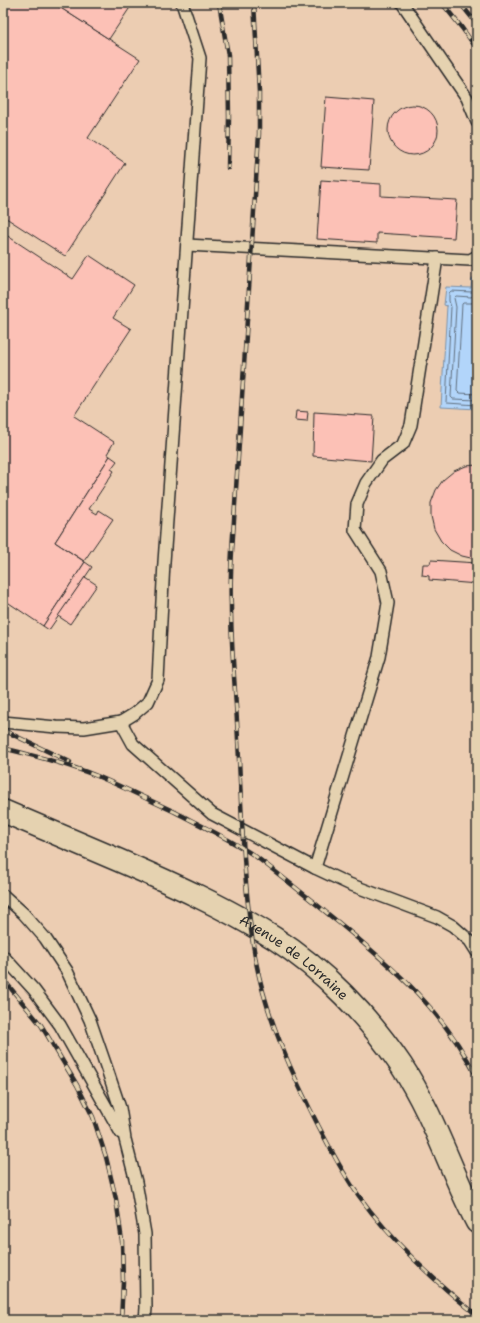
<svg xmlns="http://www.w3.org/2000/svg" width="480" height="1323" font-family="'Shantell Sans',sans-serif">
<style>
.built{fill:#eccdb2}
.water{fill:#b2d5fa;stroke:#7c91a7}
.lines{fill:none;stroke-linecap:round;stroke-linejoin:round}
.shore{stroke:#616f7e;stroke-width:1}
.building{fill:#fcc1b6;stroke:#2b2b2b}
.service-casing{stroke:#2b2b2b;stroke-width:14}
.secondary-casing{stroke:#2b2b2b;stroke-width:25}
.service{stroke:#e5d2b0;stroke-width:11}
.secondary{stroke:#e5d2b0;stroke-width:22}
.rail-casing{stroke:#2b2b2b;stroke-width:4.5}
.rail{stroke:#e5d2b0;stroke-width:3;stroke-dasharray:9;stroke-linecap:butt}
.labels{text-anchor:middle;stroke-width:4;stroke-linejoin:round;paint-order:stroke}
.street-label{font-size:14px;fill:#2b2b2b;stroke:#e5d2b0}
</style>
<rect width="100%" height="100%" fill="#e5d2b0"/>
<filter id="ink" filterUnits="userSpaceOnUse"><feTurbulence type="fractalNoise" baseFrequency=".025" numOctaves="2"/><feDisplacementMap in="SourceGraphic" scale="8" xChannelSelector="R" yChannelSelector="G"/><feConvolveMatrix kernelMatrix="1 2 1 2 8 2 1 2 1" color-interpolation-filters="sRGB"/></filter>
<g filter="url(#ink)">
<rect class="built" x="3" y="3" width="474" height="1317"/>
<path class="water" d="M472 279H477V409L441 407 447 306 444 305 446 287 471 288Z"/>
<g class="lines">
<g class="shore">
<path d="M477 283 475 284V289L472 292 451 291 449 293V301L451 307 446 402 447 403 477 405"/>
<path d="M477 294 471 297 456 296 454 298 456 307 451 397 453 399 477 400"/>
<path d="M477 302 471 303H463L462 304 457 391 459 393 477 394"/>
</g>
</g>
<g class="building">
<path d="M3 3H53L140 59 88 138 125 163 65 256 3 216Z"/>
<path d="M53 3H133L109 39Z"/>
<path d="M326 97 374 101 369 170 321 167Z"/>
<circle cx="413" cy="130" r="25"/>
<path d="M321 180 381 184V196L457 200 454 238 377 233V243L317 239Z"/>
<path d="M3 233 73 279 89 255 134 285 113 318 131 329 74 416 114 442 107 454 110 456 55 542 85 562 43 626 3 599Z"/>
<path d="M296 411 308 412 307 421 295 420Z"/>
<path d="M314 412 374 416 371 461 313 456Z"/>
<path d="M110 456 117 461 111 469 114 471 89 509 97 514 99 510 113 519 84 561 55 542Z"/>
<path d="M477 465V559H475L462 556 450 550 441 541 434 529 431 516V503L436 490 443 480 454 471 466 466Z"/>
<path d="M431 560 477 563V584L429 580V576L422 575 423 564H430Z"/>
<path d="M85 562 92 567 49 630 43 626Z"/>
<path d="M85 577 97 585 70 624 58 616Z"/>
</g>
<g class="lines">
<defs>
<g id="service">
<path d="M402 3 467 98 477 122"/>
<path d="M187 245 470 260 477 256"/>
<path d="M3 722 56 727 84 728 121 722 133 744 212 814 315 868 349 884 437 917 453 926 470 941 477 952"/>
<path d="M121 722 134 714 148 702 158 680 164 562 200 58 182 3"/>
<path d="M315 868 379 657 388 603 381 571 355 530 357 504 366 483 382 460 403 444 411 425 437 258"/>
<path d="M3 895 23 913 45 938 67 971 90 1020 108 1072 120 1108 125 1139 136 1182 145 1234 146 1308 145 1320"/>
<path d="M3 956 34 990 60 1025 121 1133"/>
</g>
<g id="secondary">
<path id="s1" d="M3 811C41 827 80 844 118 860 171 883 225 907 274 938 324 970 368 1016 401 1065 434 1115 450 1170 477 1222"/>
</g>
</defs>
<use href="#service" class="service-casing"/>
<use href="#secondary" class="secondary-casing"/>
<use href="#service" class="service"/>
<use href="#secondary" class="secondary"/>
<defs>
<g id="rail">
<path d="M219 3 228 55 229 117 228 168"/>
<path d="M254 3 259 92V134L232 551C231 569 230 588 231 606 231 651 236 695 238 740 242 813 243 890 256 962 267 1019 293 1076 319 1127 331 1150 343 1174 359 1196 390 1239 435 1282 477 1315"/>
<path d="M442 3 462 28 477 49"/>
<path d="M460 3 477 24"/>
<path d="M477 3V4"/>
<path d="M3 730 70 762"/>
<path d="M3 748C35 756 67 764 97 776 123 787 149 800 175 812 202 826 230 839 255 856 283 877 311 900 338 922 396 970 442 1009 477 1077"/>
<path d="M3 979 41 1025 77 1085 93 1117 106 1157 116 1199 122 1241 123 1282 121 1320"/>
</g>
</defs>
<use href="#rail" class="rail-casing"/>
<use href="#rail" class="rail"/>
</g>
</g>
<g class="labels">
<g class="street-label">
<text dy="5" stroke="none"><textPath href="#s1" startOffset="327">Avenue de Lorraine</textPath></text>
</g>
</g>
<rect width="480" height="1323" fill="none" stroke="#e5d2b0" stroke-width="16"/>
<rect x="8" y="8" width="464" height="1307" fill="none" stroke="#2b2b2b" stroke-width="1.5" filter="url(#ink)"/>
</svg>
